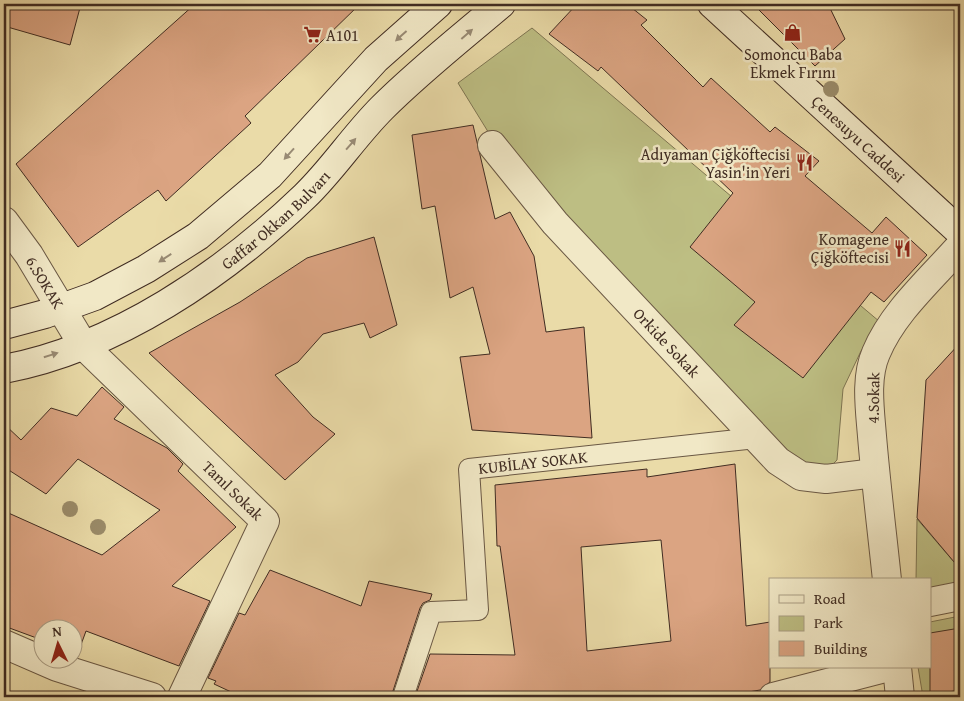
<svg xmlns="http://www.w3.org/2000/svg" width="964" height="701" font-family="'Gentium Book Plus',serif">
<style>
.green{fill:#bdbe83;stroke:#7e7552}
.building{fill:#dba482;stroke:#402c22;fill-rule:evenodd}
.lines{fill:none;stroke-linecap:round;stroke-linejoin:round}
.service-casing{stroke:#6a5844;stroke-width:22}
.minor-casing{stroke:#6a5844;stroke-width:30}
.secondary-casing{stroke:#402c22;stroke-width:30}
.service{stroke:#f1e8c6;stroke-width:20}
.minor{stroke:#f1e8c6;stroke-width:28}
.secondary{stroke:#f1e8c6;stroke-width:28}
.tree{fill:#9a8b69}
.oneway{fill:#988a74}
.labels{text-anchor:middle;stroke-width:5;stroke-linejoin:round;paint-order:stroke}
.poi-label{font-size:16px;fill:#402c22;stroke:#f1e8c6;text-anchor:end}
.street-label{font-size:16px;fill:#402c22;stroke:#f1e8c6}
</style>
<rect width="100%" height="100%" fill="#eadba8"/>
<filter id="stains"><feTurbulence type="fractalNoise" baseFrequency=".004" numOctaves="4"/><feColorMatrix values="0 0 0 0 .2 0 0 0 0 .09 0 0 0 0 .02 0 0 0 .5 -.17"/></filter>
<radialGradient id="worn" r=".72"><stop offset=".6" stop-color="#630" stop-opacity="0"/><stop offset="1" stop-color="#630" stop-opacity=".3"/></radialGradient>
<g class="green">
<path d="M532 28 880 322 861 351 843 389 837 460 831 466 798 469 495 143 458 83Z"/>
<path d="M917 519 960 569V584L930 589V580H916Z"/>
<path d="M960 616V697H923L918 667H930V622Z"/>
</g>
<g class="building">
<path d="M4 4H81L70 45 4 26Z"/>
<path d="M195 4H360L245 116 251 123 166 201 158 190 78 247 16 164Z"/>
<path d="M577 4H627L647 20 641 25 703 87 711 78 770 132 775 127 819 161 805 176 872 233 886 217 927 255 884 302 871 292 803 378 734 325 755 302 690 247 733 193 601 67 598 71 549 34Z"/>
<path d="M753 4H828L845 39 815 66Z"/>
<path d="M473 125 495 219 510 212 534 256 546 332 584 327 592 438 472 430 460 357 490 354 473 287 450 298 435 206 422 209 412 135Z"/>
<path d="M374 237 397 325 370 338 364 323 323 334 298 362 275 375 313 417 335 434 285 480 149 353 240 302 307 258Z"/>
<path d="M960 343V569L917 518 926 380Z"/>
<path d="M102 387 124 407 114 419 167 448 183 464 178 471 236 527 172 586 210 601 179 666 86 631 78 653 72 651V628H42V640L4 626V511L102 555 160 510 78 459 46 494 4 467V424L21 440 51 408 77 416Z"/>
<path d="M735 464 746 626 770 622V682L760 690 720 697H415L430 654 515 655 500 546H497L495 485 647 469V477ZM661 540 671 641 587 651 581 547Z"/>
<path d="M270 570 361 606 369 581 432 594 430 600 423 603 420 608 391 697H242L214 684 216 681 208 678 239 613 245 615Z"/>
<path d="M960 628V690L930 695V633Z"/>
</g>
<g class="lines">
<defs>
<g id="service">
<path id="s1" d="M403 697 431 612 478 610 469 469 756 438"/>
</g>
<g id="minor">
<path id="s2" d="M492 145 555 223 778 461 801 476 826 479 875 473"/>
<path id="s3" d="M4 221 29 255 83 345 265 521 182 697"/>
<path d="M887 580C882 532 876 484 872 436 870 410 865 378 876 353 893 312 931 279 960 246"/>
<path d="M930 602 960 596"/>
<path d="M4 644 57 667 152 697"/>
<path d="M897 667 900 697"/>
<path d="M773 697 889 667"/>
</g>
<g id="secondary">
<path id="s4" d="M712 4 960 232"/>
<path d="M4 325 45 314 95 296 146 269 198 236 270 175 376 59 438 4"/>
<path id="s5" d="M4 369C116 348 224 274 305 196 333 169 354 136 382 108 419 71 461 38 501 4"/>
</g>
</defs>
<use href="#service" class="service-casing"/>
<use href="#minor" class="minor-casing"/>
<use href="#secondary" class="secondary-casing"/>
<use href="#service" class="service"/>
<use href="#minor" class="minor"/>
<use href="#secondary" class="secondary"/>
</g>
<g class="tree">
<circle cx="831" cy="89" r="8"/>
<circle cx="70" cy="509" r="8"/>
<circle cx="98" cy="527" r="8"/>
</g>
<defs><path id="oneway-solid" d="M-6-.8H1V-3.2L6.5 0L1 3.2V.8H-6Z" transform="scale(1.25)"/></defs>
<g class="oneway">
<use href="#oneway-solid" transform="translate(467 34) rotate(-41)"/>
<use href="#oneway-solid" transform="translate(401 36) rotate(138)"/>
<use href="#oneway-solid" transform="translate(351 144) rotate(-49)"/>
<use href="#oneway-solid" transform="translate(289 154) rotate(132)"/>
<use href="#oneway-solid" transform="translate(165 258) rotate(147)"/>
<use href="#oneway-solid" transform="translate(51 355) rotate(-17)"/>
</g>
<defs>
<symbol id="shop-bare" viewBox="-9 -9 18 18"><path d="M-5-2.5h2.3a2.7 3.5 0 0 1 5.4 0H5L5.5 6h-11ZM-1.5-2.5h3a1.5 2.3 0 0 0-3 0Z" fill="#8f2418" stroke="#f1e8c6" stroke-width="2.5" paint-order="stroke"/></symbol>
<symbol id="supermarket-bare" viewBox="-9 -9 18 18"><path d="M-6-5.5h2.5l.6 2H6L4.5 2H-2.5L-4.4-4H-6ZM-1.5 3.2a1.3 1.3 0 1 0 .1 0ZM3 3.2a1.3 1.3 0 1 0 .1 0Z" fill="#8f2418" stroke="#f1e8c6" stroke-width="2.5" paint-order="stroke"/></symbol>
<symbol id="restaurant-bare" viewBox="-9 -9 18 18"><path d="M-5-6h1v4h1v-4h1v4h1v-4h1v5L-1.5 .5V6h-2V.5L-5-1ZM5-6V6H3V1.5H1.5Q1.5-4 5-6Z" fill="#8f2418" stroke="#f1e8c6" stroke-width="2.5" paint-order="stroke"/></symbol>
</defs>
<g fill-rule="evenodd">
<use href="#shop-bare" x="780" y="20" width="25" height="25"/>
<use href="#supermarket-bare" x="300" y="22" width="25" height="25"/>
<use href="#restaurant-bare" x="792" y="150" width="25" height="25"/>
<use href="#restaurant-bare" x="890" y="236" width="25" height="25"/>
</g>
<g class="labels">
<g class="poi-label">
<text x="326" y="41" text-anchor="start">A101</text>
<text x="793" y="60" text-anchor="middle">Somoncu Baba<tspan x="793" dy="18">Ekmek Fırını</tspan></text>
<text x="790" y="160">Adıyaman Çiğköftecisi<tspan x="790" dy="18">Yasin'in Yeri</tspan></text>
<text x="889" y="245">Komagene<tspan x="889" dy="18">Çiğköftecisi</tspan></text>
</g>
<g class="street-label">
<text dy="6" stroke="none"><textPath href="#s4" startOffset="199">Çenesuyu Caddesi</textPath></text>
<text dy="6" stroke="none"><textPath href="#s5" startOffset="314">Gaffar Okkan Bulvarı</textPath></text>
<text dy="6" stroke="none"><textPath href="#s3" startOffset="74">6.SOKAK</textPath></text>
<text dy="6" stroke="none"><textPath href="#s2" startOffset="264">Orkide Sokak</textPath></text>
<text transform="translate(873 398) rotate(-89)" y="6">4.Sokak</text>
<text dy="6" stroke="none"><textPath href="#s1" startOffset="342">KUBİLAY SOKAK</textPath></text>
<text dy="6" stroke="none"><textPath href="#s3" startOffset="356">Tanıl Sokak</textPath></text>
</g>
</g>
<rect width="964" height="701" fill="none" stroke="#eadba8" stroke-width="20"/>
<rect x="5" y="5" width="954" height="691" fill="none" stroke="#402c22" stroke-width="2.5"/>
<rect x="10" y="10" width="944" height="681" fill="none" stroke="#402c22"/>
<rect x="769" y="578" width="162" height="90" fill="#f1e8c6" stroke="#aa9d84"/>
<rect x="779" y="595" width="25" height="8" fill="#f1e8c6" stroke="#aa9d84"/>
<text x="814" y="604" font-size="15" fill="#402c22">Road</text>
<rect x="779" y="616" width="25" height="15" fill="#bdbe83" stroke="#aa9d84"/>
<text x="814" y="628" font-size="15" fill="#402c22">Park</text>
<rect x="779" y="641" width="25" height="15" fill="#dba482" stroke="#aa9d84"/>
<text x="814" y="654" font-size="15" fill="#402c22">Building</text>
<g transform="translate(58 644) rotate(355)"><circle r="24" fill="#f1e8c6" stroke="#aa9d84"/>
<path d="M0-4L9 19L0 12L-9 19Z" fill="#8f2418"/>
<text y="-8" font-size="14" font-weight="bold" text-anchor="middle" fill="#402c22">N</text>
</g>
<rect width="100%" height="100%" filter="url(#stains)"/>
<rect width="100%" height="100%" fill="url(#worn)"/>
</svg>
